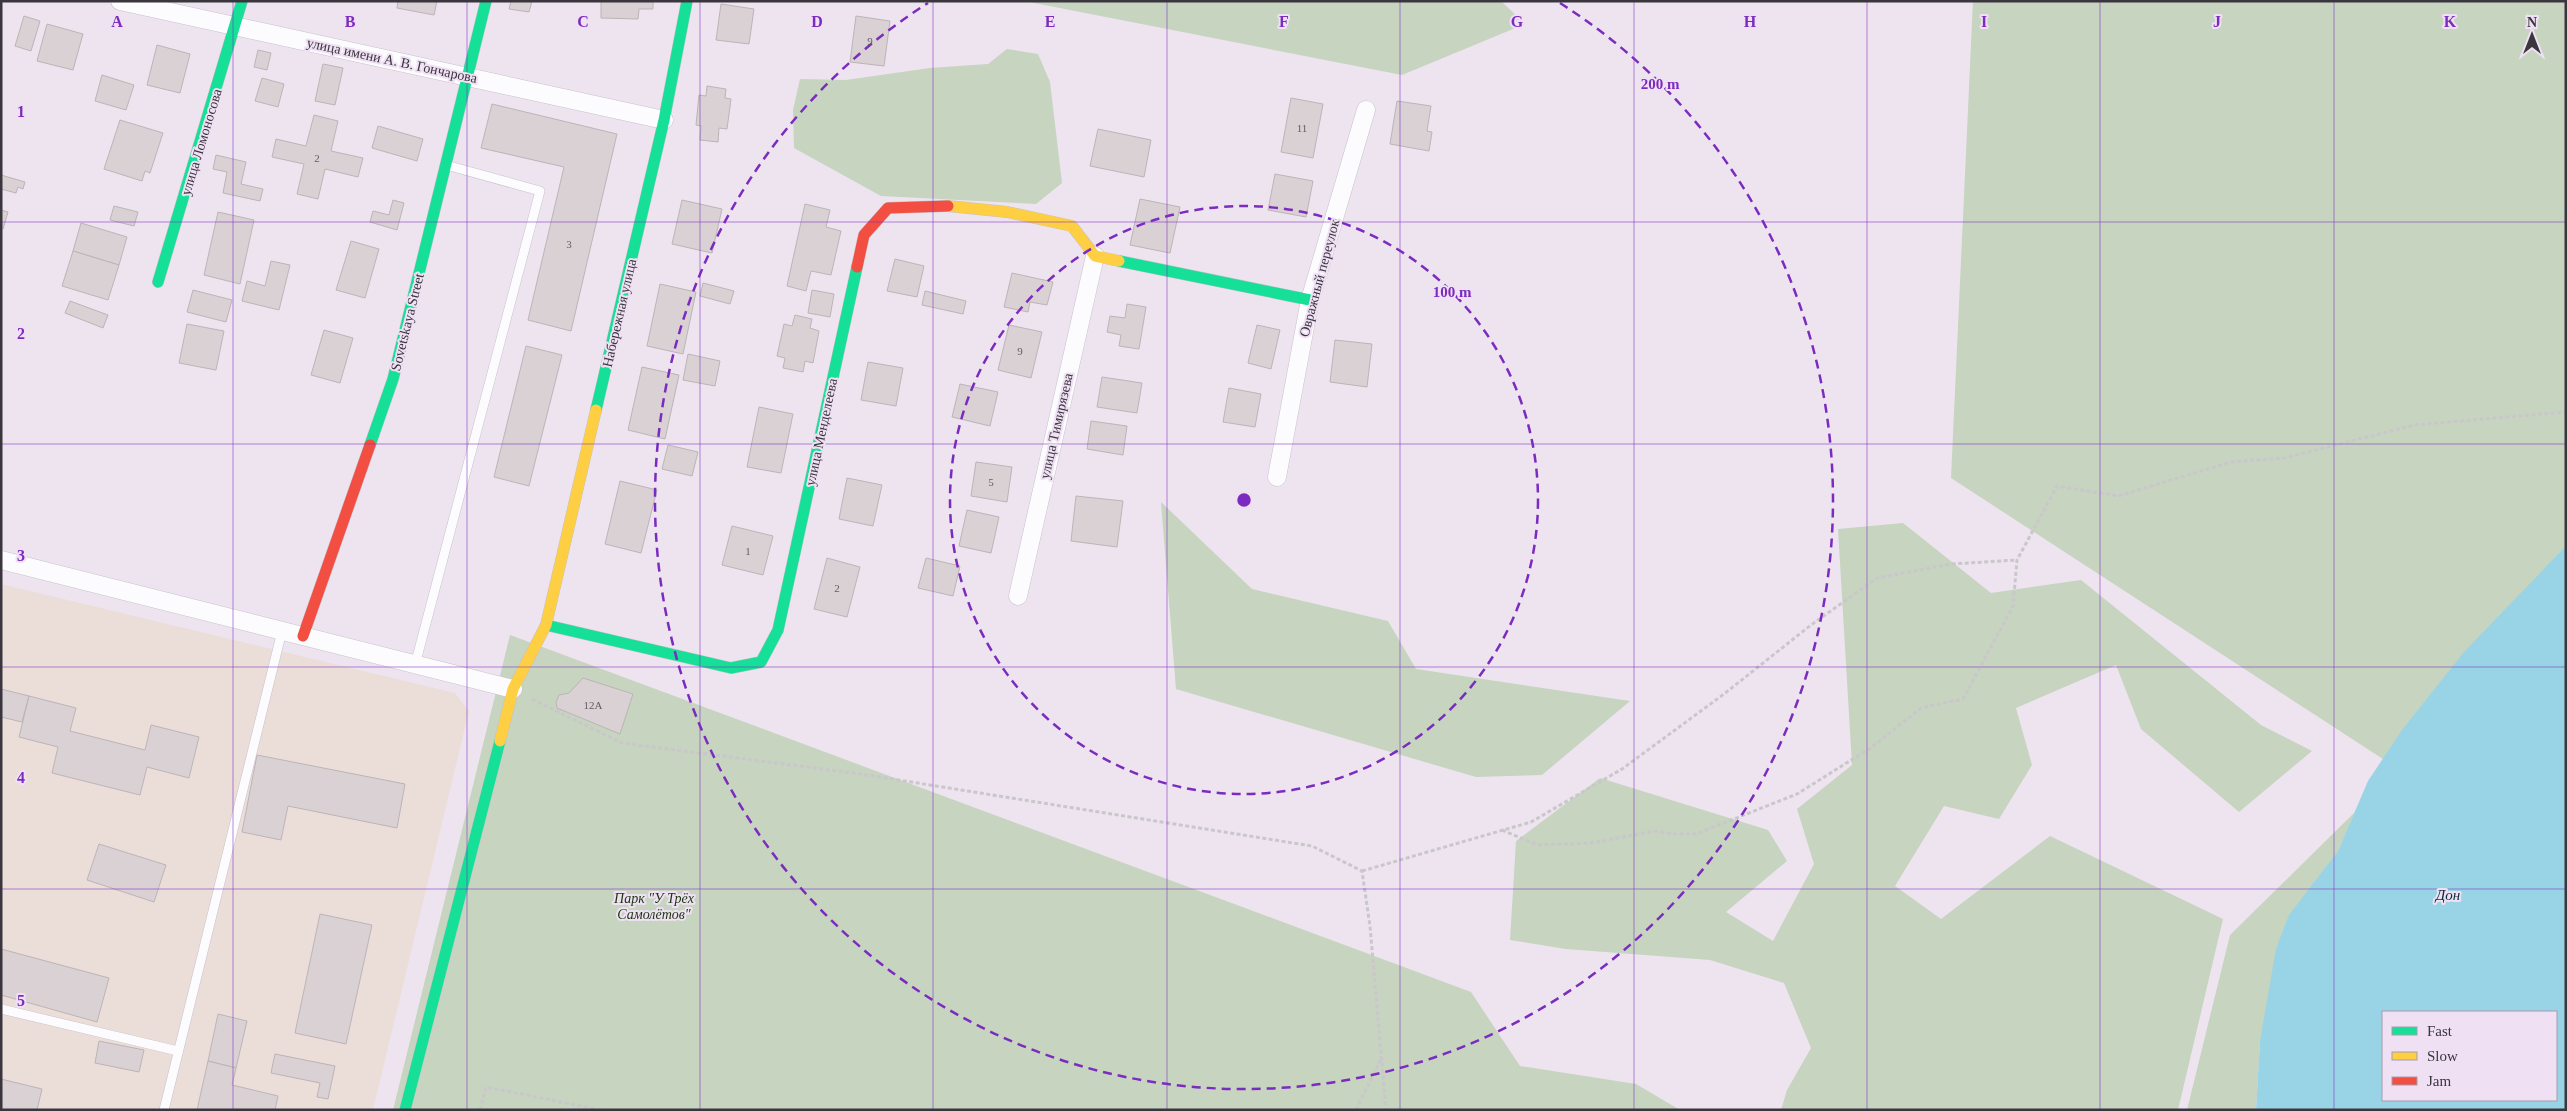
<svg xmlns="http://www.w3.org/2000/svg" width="2567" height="1111" font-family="'Times New Roman',serif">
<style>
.medical{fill:#ebded9}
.green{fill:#c6d4c0}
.water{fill:#98d4e6;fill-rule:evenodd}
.building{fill:#d9d1d4;stroke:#bcb4b7}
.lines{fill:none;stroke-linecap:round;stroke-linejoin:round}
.lane-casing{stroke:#c8c1cb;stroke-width:10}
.street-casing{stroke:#c8c1cb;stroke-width:19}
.fast-casing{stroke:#c8c1cb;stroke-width:12}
.slow-casing{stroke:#c8c1cb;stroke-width:12}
.jam-casing{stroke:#c8c1cb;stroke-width:12}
.path{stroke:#cac7ca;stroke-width:3;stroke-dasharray:4 2.5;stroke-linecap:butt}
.lane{stroke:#fcfbfd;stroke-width:9}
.street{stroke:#fcfbfd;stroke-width:18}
.fast{stroke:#16e098;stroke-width:11}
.slow{stroke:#ffcf43;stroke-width:11}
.jam{stroke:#f24e42;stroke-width:11}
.grid{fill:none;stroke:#7b2cbf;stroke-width:1;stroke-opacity:0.55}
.ring{fill:none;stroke:#7b2cbf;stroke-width:2.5;stroke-dasharray:9 6}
.labels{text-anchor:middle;stroke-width:4;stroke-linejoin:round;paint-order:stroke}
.number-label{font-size:11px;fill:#645e65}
.street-label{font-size:14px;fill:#3b363e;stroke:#efe0f4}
.park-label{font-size:14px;font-style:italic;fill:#19340b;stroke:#efe0f4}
.water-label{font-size:15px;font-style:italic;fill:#05313a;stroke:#efe0f4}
.grid-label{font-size:16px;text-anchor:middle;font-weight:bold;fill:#7b2cbf;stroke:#efe0f4;stroke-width:4;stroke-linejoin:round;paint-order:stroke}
.centre{fill:#7b2cbf;stroke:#efe0f4;stroke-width:2.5}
.ring-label{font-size:15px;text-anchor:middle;font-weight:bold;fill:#7b2cbf;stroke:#efe0f4;stroke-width:4;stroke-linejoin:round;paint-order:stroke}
</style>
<rect width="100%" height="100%" fill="#ede4f0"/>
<path class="medical" d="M1 584 455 693 469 711 373 1110H1Z"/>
<g class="green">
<path d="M1024 1H1501L1525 24 1402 75Z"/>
<path d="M1973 1H2566V559L2383 759 1951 478Z"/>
<path d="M1007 49 1038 54 1050 82 1062 183 1036 204 881 196 794 148 793 110 800 79 846 80 930 68 988 64Z"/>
<path d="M1161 502 1252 589 1388 621 1416 669 1630 701 1542 775 1476 777 1176 689Z"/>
<path d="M1903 523 1991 593 2081 580 2261 725 2312 751 2239 812 2141 729 2116 665 2016 708 2032 765 1999 819 1944 806 1895 886 1941 919 2050 836 2223 919 2178 1110H1781L1787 1090 1811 1048 1784 983 1710 960 1566 949 1510 940 1516 841 1600 778 1768 830 1787 861 1726 912 1773 941 1814 864 1797 809 1852 765 1838 529Z"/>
<path d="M510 635 1471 992 1520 1066 1636 1084 1680 1110H393Z"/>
<path d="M2355 812 2338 851 2319 877 2260 1041 2256 1110H2187L2230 935Z"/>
</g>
<path class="water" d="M2566 546 2565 1110H2256L2260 1041 2276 949 2289 915 2338 851 2368 781 2402 730 2464 652ZM2383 1012H2556V1100H2383Z"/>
<g class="building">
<path d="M398 1H437L434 15 397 8Z"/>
<path d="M511 1H532L529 12 509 9Z"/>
<path d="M601 1H653V9H639L638 19 601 18Z"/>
<path d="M721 4 754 9 749 44 716 40Z"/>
<path d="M24 16 40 21 31 51 15 46Z"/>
<path d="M856 16 890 21 884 66 850 62Z"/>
<path d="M47 24 83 34 73 70 37 61Z"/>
<path d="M157 45 190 54 180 93 147 85Z"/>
<path d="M258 50 271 53 267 70 254 67Z"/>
<path d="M323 64 343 68 335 105 315 101Z"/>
<path d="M102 75 134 85 126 110 95 101Z"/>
<path d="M262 78 284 84 278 107 255 101Z"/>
<path d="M707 86 726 89 725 98 731 99 727 129 719 128 718 142 700 140 701 126 696 125 699 95 706 96Z"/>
<path d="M1291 98 1323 104 1313 158 1281 152Z"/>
<path d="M1397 101 1431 106 1427 131 1432 132 1429 151 1390 144Z"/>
<path d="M492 104 617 134 571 331 528 320 564 167 481 148Z"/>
<path d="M314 115 338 121 331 151 363 158 358 177 325 169 318 199 297 194 304 164 272 157 276 139 306 146Z"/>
<path d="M120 120 163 133 150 173 145 171 142 181 104 169Z"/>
<path d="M378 126 423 139 417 161 372 148Z"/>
<path d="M1098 129 1151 140 1144 177 1090 166Z"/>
<path d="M216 155 246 162 241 184 263 189 260 201 223 193 227 172 213 169Z"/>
<path d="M1275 174 1313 181 1306 217 1268 210Z"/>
<path d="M1 175 25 182 23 189 18 187 16 193 1 189Z"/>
<path d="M1140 199 1180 207 1170 253 1130 245Z"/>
<path d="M393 200 404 203 397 230 370 222 373 211 389 215Z"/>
<path d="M682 200 722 209 712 253 672 244Z"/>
<path d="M805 204 830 210 826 227 841 231 831 275 811 271 806 291 787 286Z"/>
<path d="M114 206 138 212 134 226 110 220Z"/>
<path d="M1 210 8 212 3 229 1 228Z"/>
<path d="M218 212 254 220 240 284 204 275Z"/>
<path d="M81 223 127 237 119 265 73 251Z"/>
<path d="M351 241 379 249 365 298 336 290Z"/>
<path d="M73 251 119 265 108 300 62 286Z"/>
<path d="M895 259 924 266 917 297 887 291Z"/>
<path d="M271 261 290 265 279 310 242 301 247 281 265 286Z"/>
<path d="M1012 273 1053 282 1047 305 1030 302 1028 312 1004 307Z"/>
<path d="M703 283 734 291 730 304 700 296Z"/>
<path d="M660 284 696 292 683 354 647 346Z"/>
<path d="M193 290 232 300 226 322 187 312Z"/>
<path d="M812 290 834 294 830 317 808 313Z"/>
<path d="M925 291 966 301 963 314 922 305Z"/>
<path d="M70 301 108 315 103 328 65 313Z"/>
<path d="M1127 304 1146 307 1139 349 1119 346 1121 335 1107 332 1110 316 1125 318Z"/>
<path d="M795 315 812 319 810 328 819 331 813 363 805 361 803 372 783 368 785 358 777 356 784 324 792 326Z"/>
<path d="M187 324 224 331 216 370 179 363Z"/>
<path d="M1009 325 1042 332 1031 378 998 370Z"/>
<path d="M1257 325 1280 330 1271 369 1248 363Z"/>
<path d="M324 330 353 338 340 383 311 375Z"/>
<path d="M1335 340 1372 344 1367 387 1330 382Z"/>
<path d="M526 346 562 355 529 486 494 477Z"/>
<path d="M688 354 720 361 715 386 683 380Z"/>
<path d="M868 362 903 368 896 406 861 400Z"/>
<path d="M642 367 679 375 665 439 628 430Z"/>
<path d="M1102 377 1142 383 1137 413 1097 407Z"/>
<path d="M960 384 998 392 990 426 952 417Z"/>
<path d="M1229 388 1261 394 1255 427 1223 422Z"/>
<path d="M759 407 793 414 781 473 747 467Z"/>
<path d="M1091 421 1127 426 1123 455 1087 449Z"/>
<path d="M668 445 698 452 692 476 662 469Z"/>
<path d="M976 462 1012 467 1007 502 971 496Z"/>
<path d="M847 478 882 485 873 526 839 519Z"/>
<path d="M620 481 657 490 641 553 605 544Z"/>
<path d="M1076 496 1123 501 1117 547 1071 541Z"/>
<path d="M967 510 999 517 991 553 959 546Z"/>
<path d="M732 526 773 536 763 575 722 565Z"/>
<path d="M827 558 860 567 847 617 814 609Z"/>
<path d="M926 558 960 566 953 596 918 588Z"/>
<path d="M583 678 633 694 620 734 557 708 556 702 559 695 569 693Z"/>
<path d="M1 689 29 696 22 722 1 717Z"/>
<path d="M29 696 76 708 70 731 145 750 151 725 199 737 189 778 147 767 140 795 52 773 58 747 19 737Z"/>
<path d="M257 755 405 784 397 828 288 806 281 840 242 832Z"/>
<path d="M99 844 166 865 154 902 87 880Z"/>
<path d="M320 914 372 925 346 1044 295 1033Z"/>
<path d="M1 949 109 978 97 1022 1 995Z"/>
<path d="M218 1014 247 1021 236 1068 208 1061Z"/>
<path d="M99 1041 144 1050 139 1072 95 1063Z"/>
<path d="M275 1054 335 1066 328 1099 317 1097 320 1083 271 1073Z"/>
<path d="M208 1061 236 1068 232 1085 278 1096 275 1110H197Z"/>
<path d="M1 1079 42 1089 37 1110H1Z"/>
</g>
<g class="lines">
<defs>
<g id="lane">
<path d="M415 665 540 191 446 165"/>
<path d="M1 1009 178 1051"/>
<path d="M164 1110 282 631"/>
</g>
<g id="street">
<path d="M120 1 664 120"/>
<path d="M1277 477 1310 300 1366 110"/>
<path d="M1 560 513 689"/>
<path d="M1018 596 1095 256"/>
</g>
<g id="fast">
<path d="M1119 261 1310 300"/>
<path d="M158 282 242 1"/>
<path d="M596 410 664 120 687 1"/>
<path d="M370 445 393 379 486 1"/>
<path d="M546 625 731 668 761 662 778 630 857 267"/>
<path d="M405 1110 500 741"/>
</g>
<g id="slow">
<path d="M948 206 1007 212 1072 226 1095 256 1119 261"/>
<path d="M500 741 513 689 546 625 596 410"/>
</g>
<g id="jam">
<path d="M857 267 864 235 888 208 948 206"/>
<path d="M303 636 370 445"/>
</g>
</defs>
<use href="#lane" class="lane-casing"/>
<use href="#street" class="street-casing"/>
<use href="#fast" class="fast-casing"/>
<use href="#slow" class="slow-casing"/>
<use href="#jam" class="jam-casing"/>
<g class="path">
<path d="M532 699 622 743 861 774 1312 846 1362 871 1370 926 1386 1110"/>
<path d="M1502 830 1537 845 1592 843 1655 831 1671 834H1696L1797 794 1872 747 1921 708 1963 699 2013 606 2017 560 2057 486 2118 496 2231 462 2285 458 2414 425 2566 412"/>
<path d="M1362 871 1531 822 1622 769 1724 694 1811 625 1877 578 1951 564 2017 560"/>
<path d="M480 1110 486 1087 601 1110"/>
<path d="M1356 1110 1381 1059"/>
</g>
<use href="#lane" class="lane"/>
<use href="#street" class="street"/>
<use href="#fast" class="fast"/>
<use href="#slow" class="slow"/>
<use href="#jam" class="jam"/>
</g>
<path class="grid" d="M233 1V1110M467 1V1110M700 1V1110M933 1V1110M1167 1V1110M1400 1V1110M1634 1V1110M1867 1V1110M2100 1V1110M2334 1V1110M1 222H2566M1 444H2566M1 667H2566M1 889H2566"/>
<g class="ring">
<circle cx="1244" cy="500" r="294"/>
<path d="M1560 3A589 589 0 1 1 928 3"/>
</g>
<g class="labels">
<g class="number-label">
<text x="870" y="45">9</text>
<text x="1302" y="132">11</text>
<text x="317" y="162">2</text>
<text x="569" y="248">3</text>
<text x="1020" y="355">9</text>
<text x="991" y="486">5</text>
<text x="748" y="555">1</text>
<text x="837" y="592">2</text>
<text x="593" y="709">12А</text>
</g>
<g class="street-label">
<text transform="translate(392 60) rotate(12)" y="5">улица имени А. В. Гончарова</text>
<text transform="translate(201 142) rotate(-73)" y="5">улица Ломоносова</text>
<text transform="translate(1319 278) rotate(-75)" y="5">Овражный переулок</text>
<text transform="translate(619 313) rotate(-77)" y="5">Набережная улица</text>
<text transform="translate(407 322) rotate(-76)" y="5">Sovetskaya Street</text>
<text transform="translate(1056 426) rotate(-77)" y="5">улица Тимирязева</text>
<text transform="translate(821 432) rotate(-78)" y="5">улица Менделеева</text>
</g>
<g class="park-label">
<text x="654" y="903">Парк "У Трёх<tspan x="654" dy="16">Самолётов"</tspan></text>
</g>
<g class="water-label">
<text x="2448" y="900">Дон</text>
</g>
</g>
<g class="grid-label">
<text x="117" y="27">A</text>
<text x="350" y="27">B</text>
<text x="583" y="27">C</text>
<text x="817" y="27">D</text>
<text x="1050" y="27">E</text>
<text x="1284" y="27">F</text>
<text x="1517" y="27">G</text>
<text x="1750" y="27">H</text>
<text x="1984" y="27">I</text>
<text x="2217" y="27">J</text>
<text x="2450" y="27">K</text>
<text x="21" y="117">1</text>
<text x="21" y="339">2</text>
<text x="21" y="561">3</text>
<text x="21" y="783">4</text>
<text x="21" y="1006">5</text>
</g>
<circle cx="1244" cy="500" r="8" class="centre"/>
<g class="ring-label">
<text x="1660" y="89">200 m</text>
<text x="1452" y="297">100 m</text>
</g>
<rect width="2567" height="1111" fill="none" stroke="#3b363e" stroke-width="5"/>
<rect x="2382" y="1011" width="175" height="90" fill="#efe0f4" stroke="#a79cab"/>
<rect x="2392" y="1027" width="25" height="8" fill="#16e098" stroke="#a79cab"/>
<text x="2427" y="1036" font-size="15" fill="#3b363e">Fast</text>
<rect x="2392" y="1052" width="25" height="8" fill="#ffcf43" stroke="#a79cab"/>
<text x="2427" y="1061" font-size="15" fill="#3b363e">Slow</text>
<rect x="2392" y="1077" width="25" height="8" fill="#f24e42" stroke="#a79cab"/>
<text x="2427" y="1086" font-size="15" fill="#3b363e">Jam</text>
<g transform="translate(2532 35)" stroke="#efe0f4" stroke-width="4" paint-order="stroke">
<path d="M0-4L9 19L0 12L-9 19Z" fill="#3b363e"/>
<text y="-8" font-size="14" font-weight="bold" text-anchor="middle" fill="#3b363e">N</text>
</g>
</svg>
